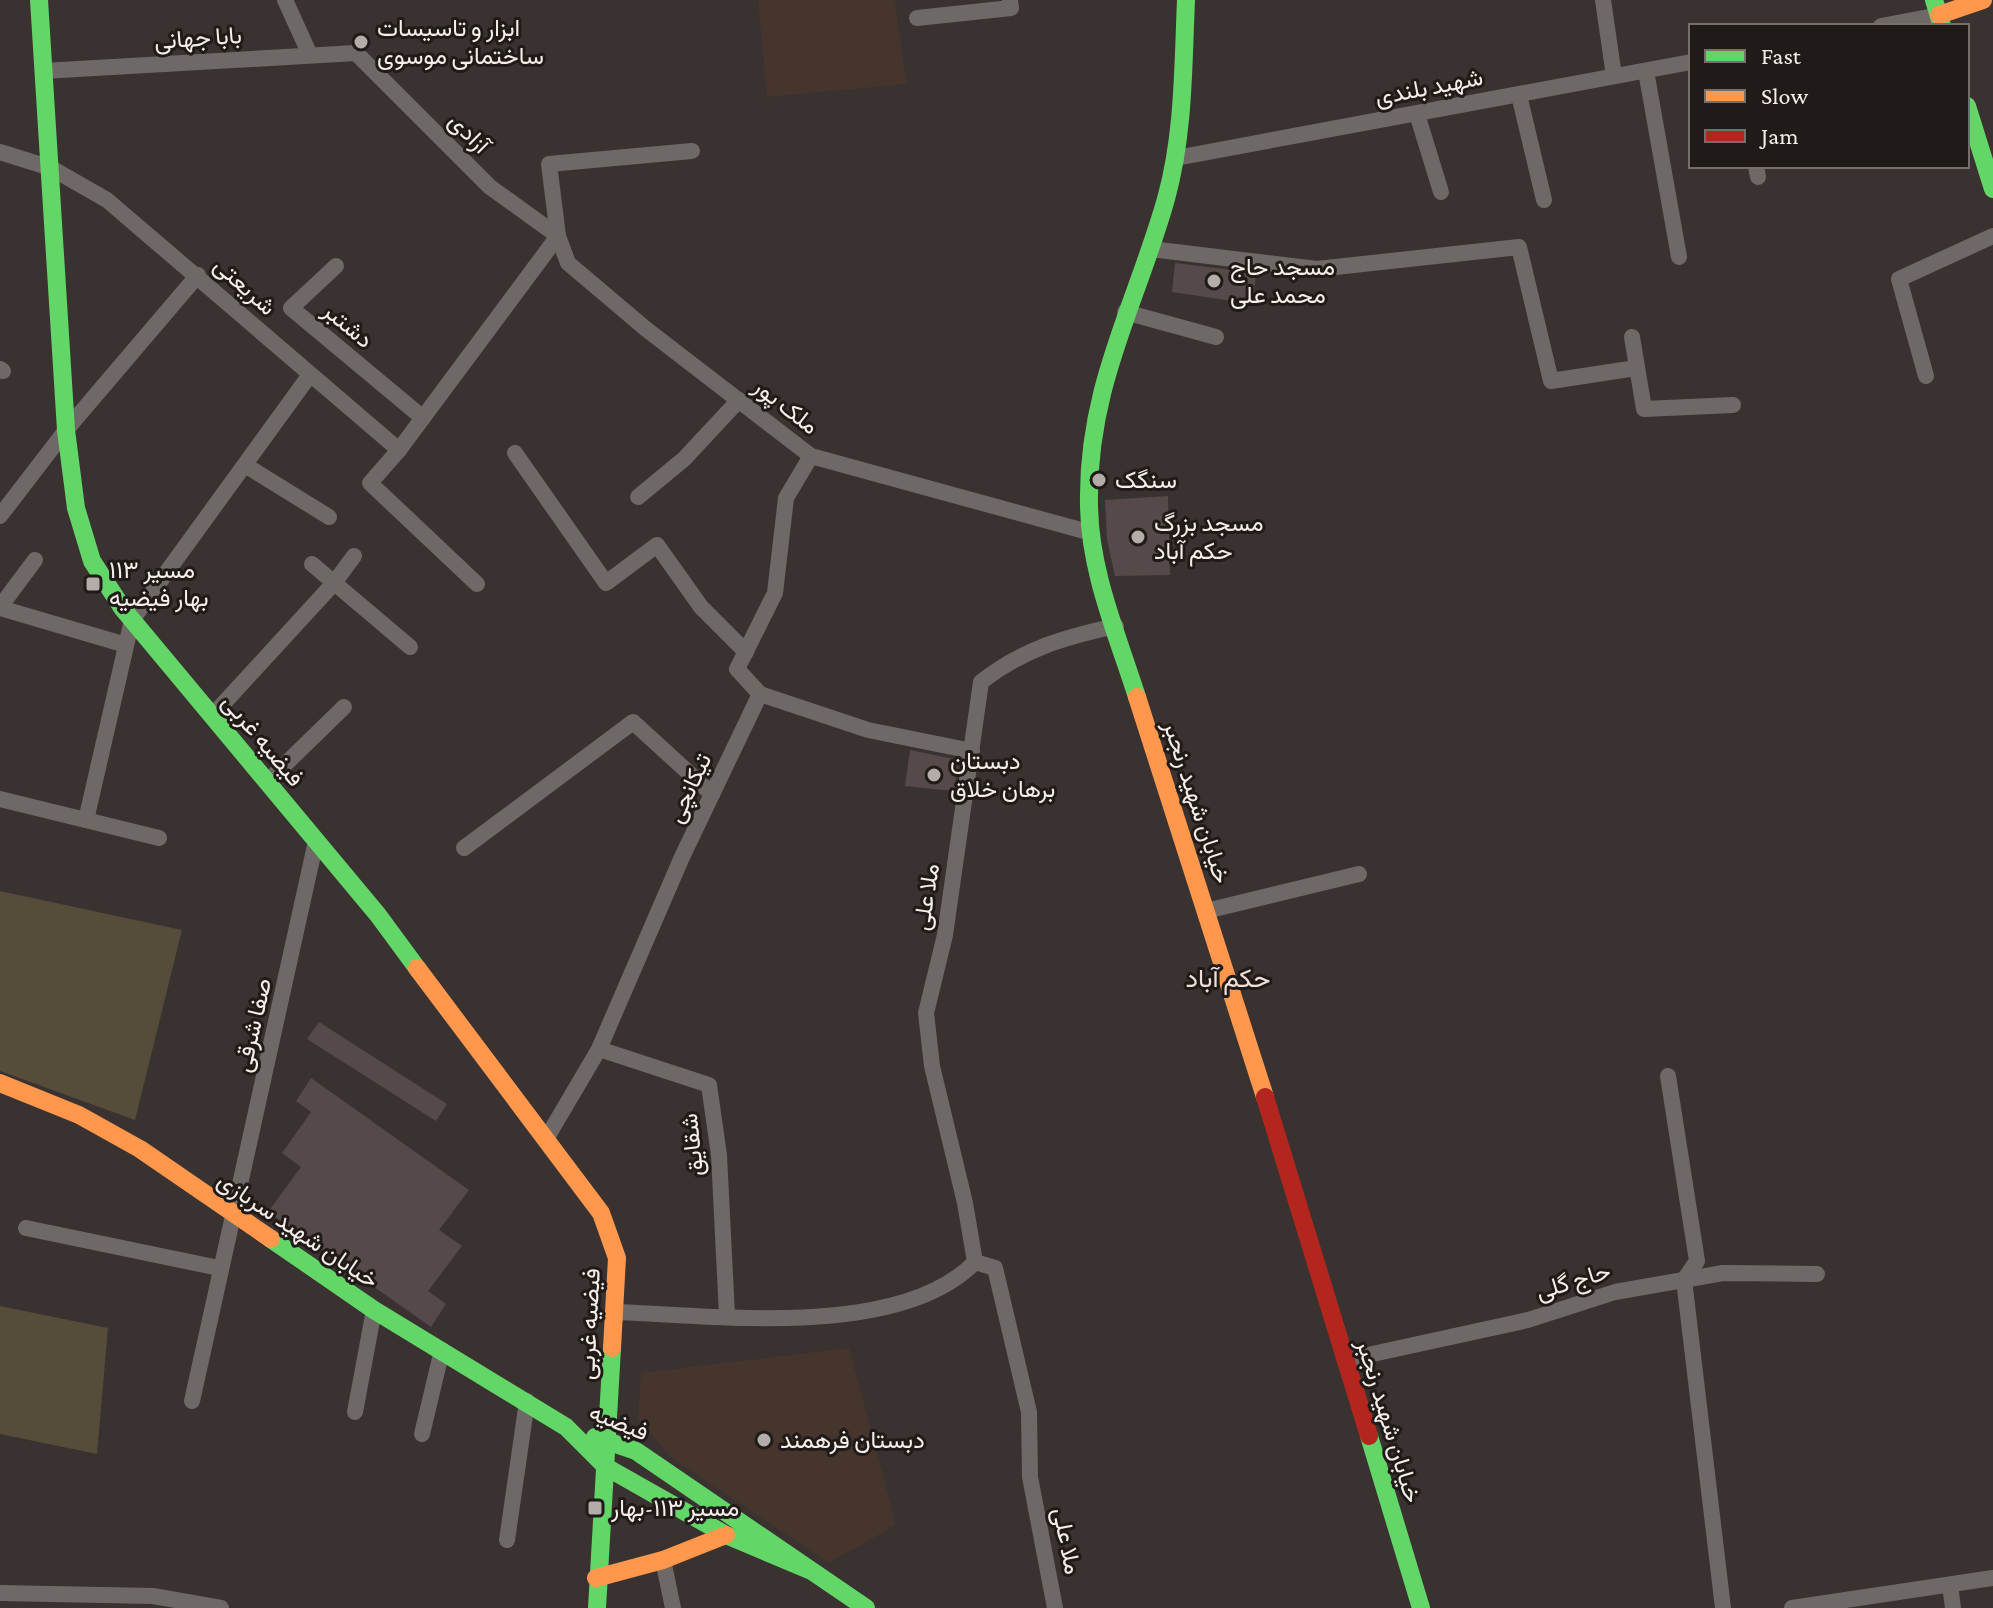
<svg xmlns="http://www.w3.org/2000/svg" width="1993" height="1608" font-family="'Crimson Pro',Vazirmatn,serif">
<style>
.built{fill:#46352d}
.green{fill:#554c3a}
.building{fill:#554a49}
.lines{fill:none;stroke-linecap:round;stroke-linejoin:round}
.street{stroke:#6e6966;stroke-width:16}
.fast{stroke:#63d668;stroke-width:18}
.slow{stroke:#ff974d;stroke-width:18}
.jam{stroke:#b3261e;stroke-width:18}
.poi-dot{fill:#b3aca9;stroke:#201a18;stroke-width:3}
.labels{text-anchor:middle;stroke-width:6;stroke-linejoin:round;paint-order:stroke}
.poi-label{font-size:24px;fill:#f5eeea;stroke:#201a18;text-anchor:start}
.street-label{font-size:24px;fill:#f5eeea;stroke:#201a18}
.neighbourhood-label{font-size:26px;fill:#efdfd8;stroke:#201a18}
</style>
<rect width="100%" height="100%" fill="#393230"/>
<g class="built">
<path d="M758 0H895L906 84 767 97Z"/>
<path d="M849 1348 896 1525 829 1563 673 1459 638 1420 641 1373Z"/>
</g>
<g class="green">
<path d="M0 891 182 930 135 1120 0 1071Z"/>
<path d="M0 1306 108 1328 97 1454 0 1434Z"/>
</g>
<g class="building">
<path d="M1175 263 1256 273 1253 304 1172 292Z"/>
<path d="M1168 496 1170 575 1115 576 1107 539 1105 500Z"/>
<path d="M910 750 959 760 954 791 905 786Z"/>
<path d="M319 1022 447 1104 436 1121 307 1039Z"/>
<path d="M311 1078 469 1190 439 1230 462 1246 428 1291 446 1304 431 1327 268 1212 301 1167 282 1153 311 1112 296 1101Z"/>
</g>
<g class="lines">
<g class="street">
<path d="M285 0 310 55"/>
<path d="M1603 0 1614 76"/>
<path d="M917 18 1011 8 1010 0"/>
<path d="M1881 26 1939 15"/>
<path d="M43 71 356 53 490 187 558 236"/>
<path d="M1646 71 1679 257"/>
<path d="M1519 95 1544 200"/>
<path d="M1417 114 1441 192"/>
<path d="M692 151 549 164 558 236 568 263 646 329 811 456 1088 532"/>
<path d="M0 152 51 168 107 200 399 450"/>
<path d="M1176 158 1691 62"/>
<path d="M1756 166 1758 177"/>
<path d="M1151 249 1317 269 1519 247 1551 381 1636 368"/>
<path d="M336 266 291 308 423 418"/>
<path d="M1125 312 1216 337"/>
<path d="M1632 337 1644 409 1733 405"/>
<path d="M0 369 3 371"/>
<path d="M1926 376 1899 279 1993 236"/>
<path d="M515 453 606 583 657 545 701 607 746 652"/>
<path d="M811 456 786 498 775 593 737 669 760 694 868 730 972 751"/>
<path d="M245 465 329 517"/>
<path d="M638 497 684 459 739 400"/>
<path d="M0 516 66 430 198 275"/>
<path d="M312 564 410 647"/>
<path d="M477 584 370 483 399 450 558 236"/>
<path d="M0 607 35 560"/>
<path d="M0 608 126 645"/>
<path d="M212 716 334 583 354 556"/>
<path d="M267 782 344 707"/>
<path d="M0 799 159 838"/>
<path d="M86 820 132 620 309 376"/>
<path d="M464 848 633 722 712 794"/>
<path d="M1206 911 1359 874"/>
<path d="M599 1049 709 1085 719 1155 727 1315"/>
<path d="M1668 1076 1697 1261 1684 1280 1723 1608"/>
<path d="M546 1139 599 1049 682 857 760 694"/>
<path d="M26 1228 219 1268"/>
<path d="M975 1262 995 1268 1029 1412 1030 1477 1055 1608"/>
<path d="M614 1312C715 1315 899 1340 975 1262L965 1203 932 1066 926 1013 945 935 981 682C1023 649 1065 637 1116 626"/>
<path d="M1345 1360 1528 1320 1615 1292 1723 1273 1817 1274"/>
<path d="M192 1401 316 841"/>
<path d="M355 1412 374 1310"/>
<path d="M422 1434 442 1350"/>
<path d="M507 1540 527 1401"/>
<path d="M663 1560 673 1608"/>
<path d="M1950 1585 1953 1608"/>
<path d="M0 1593 153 1596 221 1608"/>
<path d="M1792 1608 1993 1578"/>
</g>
<g class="fast">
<path d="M39 0 66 430 76 508 92 561 123 609 378 915 417 968"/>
<path d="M1934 0 1942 26"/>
<path d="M1967 106 1993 189"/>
<path d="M1137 697C1117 634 1089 570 1089 503 1087 387 1136 305 1166 199 1184 134 1183 67 1186 0"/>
<path d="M271 1239 374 1310 566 1427 606 1467 726 1535 809 1570"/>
<path d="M1369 1436 1421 1608"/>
<path d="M595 1437 636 1451 866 1608"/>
<path d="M597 1608 612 1348"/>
</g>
<g class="slow">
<path d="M1939 15 1983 0"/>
<path d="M1137 697 1265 1097"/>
<path d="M417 968 601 1213 617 1258 612 1348"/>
<path d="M0 1083 79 1115 140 1149 271 1239"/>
<path d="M596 1578 663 1560 726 1535"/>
</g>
<path class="jam" d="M1265 1097 1369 1436"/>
</g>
<g class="poi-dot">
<circle cx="361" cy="42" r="8"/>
<circle cx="1214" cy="281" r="8"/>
<circle cx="1099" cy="480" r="8"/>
<circle cx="1138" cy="537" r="8"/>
<rect x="85" y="576" width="16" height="16" rx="4"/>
<circle cx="934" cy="775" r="8"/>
<circle cx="764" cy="1440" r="8"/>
<rect x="587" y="1500" width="16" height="16" rx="4"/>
</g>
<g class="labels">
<g class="poi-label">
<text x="377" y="36">ابزار و تاسیسات<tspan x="377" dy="28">ساختمانی موسوی</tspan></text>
<text x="1230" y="275">مسجد حاج<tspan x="1230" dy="28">محمد علی</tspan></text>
<text x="1115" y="488">سنگک</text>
<text x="1154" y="531">مسجد بزرگ<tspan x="1154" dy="28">حکم آباد</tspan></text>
<text x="109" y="578">مسیر ۱۱۳<tspan x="109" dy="28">بهار فیضیه</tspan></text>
<text x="950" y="769">دبستان<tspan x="950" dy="28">برهان خلاق</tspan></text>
<text x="780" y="1448">دبستان فرهمند</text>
<text x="611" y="1516">مسیر ۱۱۳-بهار</text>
</g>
<g class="street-label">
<text transform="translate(198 38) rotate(-4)" y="8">بابا جهانی</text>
<text transform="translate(1429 87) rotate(-11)" y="8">شهید بلندی</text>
<text transform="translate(469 133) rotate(45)" y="8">آزادی</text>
<text transform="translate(245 286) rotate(42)" y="8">شریعتی</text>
<text transform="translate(348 325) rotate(40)" y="8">دشتبر</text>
<text transform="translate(786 406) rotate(38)" y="8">ملک پور</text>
<text transform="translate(263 740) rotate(50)" y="8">فیضیه غربی</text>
<text transform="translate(689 788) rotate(-65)" y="8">تیکانچی</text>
<text transform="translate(1197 802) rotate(72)" y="8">خیابان شهید رنجبر</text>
<text transform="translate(926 897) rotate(-81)" y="8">ملا علی</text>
<text transform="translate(253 1025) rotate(-77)" y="8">صفا شرقی</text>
<text transform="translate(692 1145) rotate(-96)" y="8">شقایق</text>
<text transform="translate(298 1230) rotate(34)" y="8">خیابان شهید سربازی</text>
<text transform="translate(1573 1281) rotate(-17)" y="8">حاج گلی</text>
<text transform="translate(589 1324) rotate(-87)" y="8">فیضیه غربی</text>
<text transform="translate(1389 1421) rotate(73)" y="8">خیابان شهید رنجبر</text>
<text transform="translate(619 1422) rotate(22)" y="8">فیضیه</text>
<text transform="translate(1067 1541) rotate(79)" y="8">ملا علی</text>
</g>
<g class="neighbourhood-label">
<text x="1228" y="987">حکم آباد</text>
</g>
</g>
<rect x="1689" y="24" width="280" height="144" fill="#201a18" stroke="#756f6c" stroke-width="2"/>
<rect x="1705" y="50" width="40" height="12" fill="#63d668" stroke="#756f6c" stroke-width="2"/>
<text x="1761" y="64" font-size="24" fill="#f5eeea">Fast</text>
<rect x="1705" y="90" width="40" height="12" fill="#ff974d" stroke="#756f6c" stroke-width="2"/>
<text x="1761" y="104" font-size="24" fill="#f5eeea">Slow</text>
<rect x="1705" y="130" width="40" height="12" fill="#b3261e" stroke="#756f6c" stroke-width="2"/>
<text x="1761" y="144" font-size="24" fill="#f5eeea">Jam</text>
</svg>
